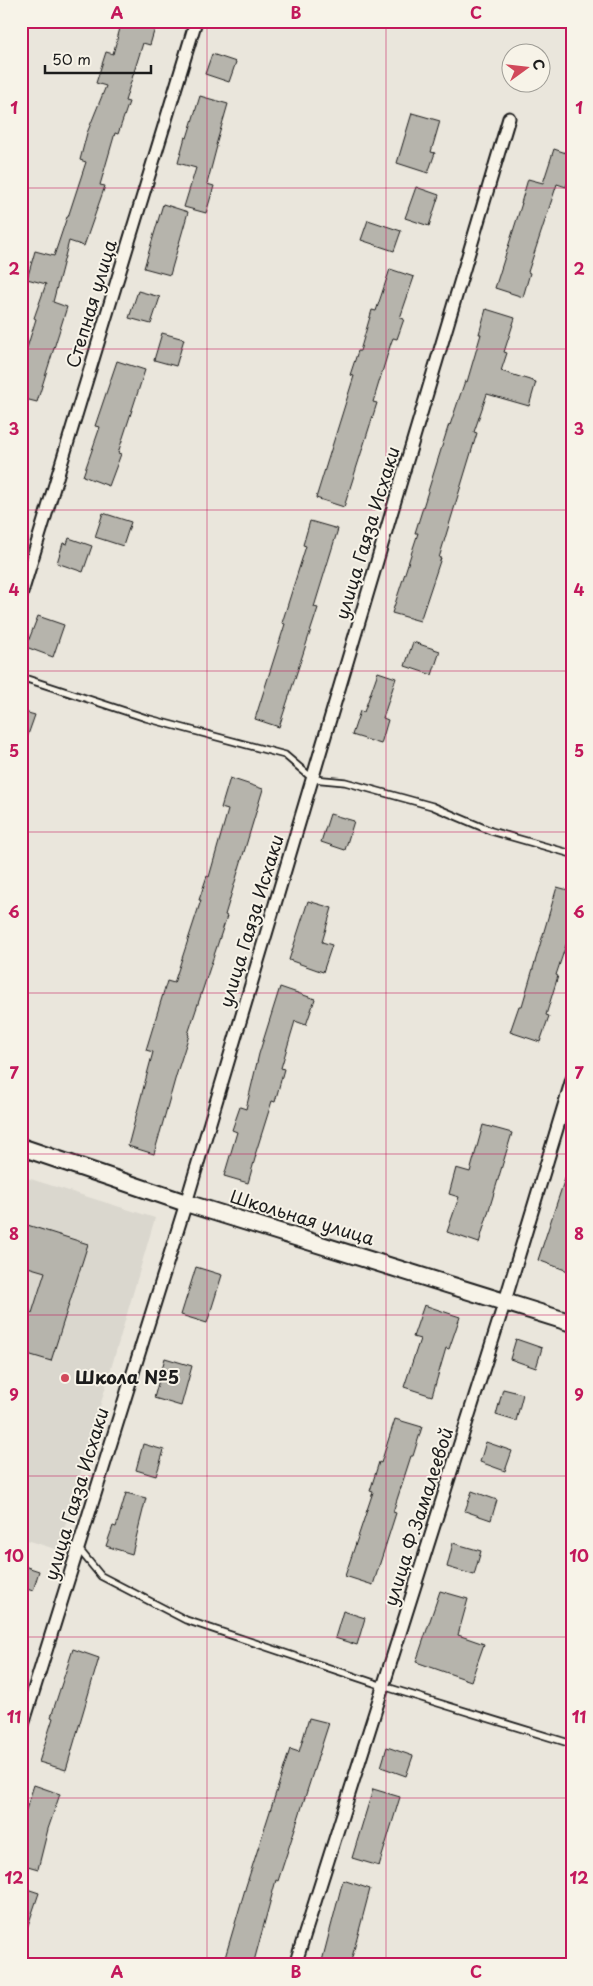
<svg xmlns="http://www.w3.org/2000/svg" width="593" height="1986" font-family="'Playpen Sans',sans-serif">
<style>
.built{fill:#dad7ce}
.building{fill:#b6b4ac;stroke:#1c1c1c}
.lines{fill:none;stroke-linecap:round;stroke-linejoin:round}
.lane-casing{stroke:#1c1c1c;stroke-width:9}
.street-casing{stroke:#1c1c1c;stroke-width:15}
.secondary-casing{stroke:#1c1c1c;stroke-width:20}
.lane{stroke:#f7f3e8;stroke-width:5.5}
.street{stroke:#f7f3e8;stroke-width:11}
.secondary{stroke:#f7f3e8;stroke-width:16}
.grid{fill:none;stroke:#c2185b;stroke-width:1;stroke-opacity:0.55}
.poi-dot{fill:#d1495b;stroke:#f7f3e8;stroke-width:2}
.labels{text-anchor:middle;stroke-width:4;stroke-linejoin:round;paint-order:stroke}
.street-label{font-size:18px;fill:#1c1c1c;stroke:#f7f3e8}
.poi-label{font-size:18px;font-weight:bold;fill:#1c1c1c;stroke:#f7f3e8;text-anchor:start}
.neatline{fill:none;stroke:#c2185b;stroke-width:2}
.grid-label{font-size:16px;text-anchor:middle;font-weight:bold;fill:#c2185b}
</style>
<rect width="100%" height="100%" fill="#eae6dc"/>
<filter id="ink" filterUnits="userSpaceOnUse"><feTurbulence type="fractalNoise" baseFrequency=".02" numOctaves="2"/><feDisplacementMap in="SourceGraphic" scale="10" xChannelSelector="R" yChannelSelector="G"/><feConvolveMatrix kernelMatrix="1 2 1 2 8 2 1 2 1" color-interpolation-filters="sRGB"/></filter>
<g filter="url(#ink)">
<path class="built" d="M21 1176 155 1218 58 1550 21 1538Z"/>
<g class="building">
<path d="M122 21H157L150 45 143 43 125 101 129 102 118 134 115 133 100 185 105 186 84 246 69 241 53 302 67 307 37 402 21 398V367L36 319 34 318 46 284 27 279 35 251 54 256 67 217H68L86 162 80 160 87 133 106 86 96 83 106 52 113 54Z"/>
<path d="M212 54 236 62 229 82 205 74Z"/>
<path d="M200 96 228 104 216 145 217 146 207 184 214 186 206 213 184 207 196 168 178 163 185 137 187 138Z"/>
<path d="M412 113 440 121 431 152 435 153 428 173 397 163Z"/>
<path d="M554 149 572 155V170L566 187 557 184 528 272 530 273 523 297 495 288 522 203H521L528 179 543 183Z"/>
<path d="M416 187 439 195 429 226 405 218Z"/>
<path d="M163 204 188 212 170 275 144 268Z"/>
<path d="M368 220 401 231 394 251 361 240Z"/>
<path d="M390 269 414 277 400 318 404 319 397 339 393 338 391 343 373 402 377 403 344 507 316 498 354 376 350 375 358 351H360L372 310 376 311Z"/>
<path d="M138 291 160 297 151 324 129 318Z"/>
<path d="M486 309 515 318 504 352 507 353 501 371 536 382 529 406 487 394 474 432 477 433 439 558H441L420 621 392 613 418 533H415L449 424 450 425 465 381 467 382 481 334H479Z"/>
<path d="M162 333 184 339 176 366 154 360Z"/>
<path d="M117 361 145 370 118 453 121 454 109 486 83 476 100 427 95 426Z"/>
<path d="M103 513 131 522 123 546 95 537Z"/>
<path d="M310 521 338 529 314 607 318 608 279 727 255 719 285 624 282 623 306 546 303 545Z"/>
<path d="M69 538 92 546 83 572 57 563 63 543 67 544Z"/>
<path d="M38 616 64 625 53 657 26 647Z"/>
<path d="M413 642 440 651 432 675 405 666Z"/>
<path d="M378 672 396 678 383 718 388 720 381 744 352 735 360 711 364 712Z"/>
<path d="M21 711 35 715 23 749 21 748Z"/>
<path d="M230 778 263 789 225 915 227 916 188 1034 189 1035 176 1076 154 1154 128 1146 153 1052 146 1050 167 981 174 983 201 900H199L207 876 209 877 228 810 221 808Z"/>
<path d="M330 814 354 821 345 850 321 842Z"/>
<path d="M557 887 572 891V927L556 975 558 976 546 1015 549 1016 540 1042 510 1032 519 1006H522Z"/>
<path d="M308 901 332 908 322 942 332 945 323 972 289 960Z"/>
<path d="M280 987 315 999 306 1025 295 1021 281 1068 284 1069 275 1102 272 1101 255 1155H256L248 1183 224 1176 237 1132 232 1130 240 1107 246 1109 259 1054Z"/>
<path d="M483 1125 512 1133 479 1243 447 1232 459 1197 449 1194 456 1168 470 1172Z"/>
<path d="M569 1166H572V1261L568 1271 538 1260Z"/>
<path d="M21 1223 88 1244 51 1361 21 1352V1309L32 1313 45 1272 21 1265Z"/>
<path d="M196 1267 222 1275 207 1323 181 1315Z"/>
<path d="M424 1305 460 1317 449 1349 446 1348 432 1396 404 1387 420 1339 413 1337Z"/>
<path d="M516 1339 542 1348 536 1368 510 1359Z"/>
<path d="M165 1358 192 1366 181 1406 154 1398Z"/>
<path d="M503 1389 523 1394 516 1421 496 1415Z"/>
<path d="M395 1419 422 1427 413 1456H411L393 1512 396 1513 373 1585 345 1576 373 1492 370 1491 379 1462 381 1463Z"/>
<path d="M486 1442 512 1451 505 1471 480 1462Z"/>
<path d="M143 1444 164 1450 156 1476 136 1470Z"/>
<path d="M472 1491 497 1500 491 1520 465 1511Z"/>
<path d="M126 1493 146 1498 132 1554 106 1546 113 1526 116 1527Z"/>
<path d="M453 1543 481 1551 474 1575 447 1567Z"/>
<path d="M21 1565 39 1571 33 1591 21 1587Z"/>
<path d="M440 1591 468 1599 458 1635 484 1644 471 1681 416 1662Z"/>
<path d="M343 1611 365 1618 357 1645 335 1638Z"/>
<path d="M73 1649 99 1658 66 1770 39 1762 53 1718 51 1717Z"/>
<path d="M309 1718 329 1723 278 1881 276 1880 253 1965H235L224 1961 246 1886 290 1749 299 1752Z"/>
<path d="M387 1747 413 1756 406 1776 381 1767Z"/>
<path d="M34 1785 60 1794 48 1829 38 1869 21 1864V1825Z"/>
<path d="M373 1789 400 1797 379 1866 352 1858Z"/>
<path d="M343 1880 370 1889 350 1965H321Z"/>
<path d="M21 1887 39 1893 23 1940 21 1939Z"/>
</g>
<g class="lines">
<defs>
<g id="lane">
<path d="M21 677 146 718 285 755 313 779 345 782 432 806 491 831 572 854"/>
<path d="M78 1548 101 1576 186 1620 383 1686 572 1744"/>
</g>
<g id="street">
<path d="M21 596 196 21"/>
<path d="M21 1731 186 1203 509 118"/>
<path d="M295 1965 505 1301 572 1079"/>
</g>
<path id="secondary" d="M21 1147 186 1203 572 1323"/>
</defs>
<use href="#lane" class="lane-casing"/>
<use href="#street" class="street-casing"/>
<use href="#secondary" class="secondary-casing"/>
<use href="#lane" class="lane"/>
<use href="#street" class="street"/>
<use href="#secondary" class="secondary"/>
</g>
</g>
<path class="grid" d="M207 21V1965M386 21V1965M21 188H572M21 349H572M21 510H572M21 671H572M21 832H572M21 993H572M21 1154H572M21 1315H572M21 1476H572M21 1637H572M21 1798H572"/>
<circle class="poi-dot" cx="65" cy="1378" r="5"/>
<g class="labels">
<g class="street-label">
<text transform="translate(92 304) rotate(-73)" y="6">Степная улица</text>
<text transform="translate(368 533) rotate(-73)" y="6">улица Гаяза Исхаки</text>
<text transform="translate(252 921) rotate(-73)" y="6">улица Гаяза Исхаки</text>
<text transform="translate(302 1218) rotate(17)" y="6">Школьная улица</text>
<text transform="translate(77 1494) rotate(-73)" y="6">улица Гаяза Исхаки</text>
<text transform="translate(419 1517) rotate(-72)" y="6">улица Ф.Замалеевой</text>
</g>
<g class="poi-label">
<text x="75" y="1384">Школа №5</text>
</g>
</g>
<rect width="593" height="1986" fill="none" stroke="#f7f3e8" stroke-width="55"/>
<g transform="translate(526 68) rotate(75)"><circle r="24" fill="#f7f3e8" stroke="#9f9d96"/>
<path d="M0-4L9 19L0 12L-9 19Z" fill="#d1495b"/>
<text y="-8" font-size="14" font-weight="bold" text-anchor="middle" fill="#1c1c1c">С</text>
</g>
<path d="M45 65v8h106v-8" fill="none" stroke="#1c1c1c" stroke-width="2.5"/>
<text x="52" y="65" font-size="15" fill="#1c1c1c" stroke="#f7f3e8" stroke-width="4" paint-order="stroke">50 m</text>
<rect x="28" y="28" width="538" height="1930" class="neatline"/>
<g class="grid-label">
<text x="117" y="19">A</text>
<text x="296" y="19">B</text>
<text x="476" y="19">C</text>
<text x="14" y="114">1</text>
<text x="579" y="114">1</text>
<text x="14" y="275">2</text>
<text x="579" y="275">2</text>
<text x="14" y="435">3</text>
<text x="579" y="435">3</text>
<text x="14" y="596">4</text>
<text x="579" y="596">4</text>
<text x="14" y="757">5</text>
<text x="579" y="757">5</text>
<text x="14" y="918">6</text>
<text x="579" y="918">6</text>
<text x="14" y="1079">7</text>
<text x="579" y="1079">7</text>
<text x="14" y="1240">8</text>
<text x="579" y="1240">8</text>
<text x="14" y="1401">9</text>
<text x="579" y="1401">9</text>
<text x="14" y="1562">10</text>
<text x="579" y="1562">10</text>
<text x="14" y="1723">11</text>
<text x="579" y="1723">11</text>
<text x="14" y="1884">12</text>
<text x="579" y="1884">12</text>
<text x="117" y="1978">A</text>
<text x="296" y="1978">B</text>
<text x="476" y="1978">C</text>
</g>
</svg>
